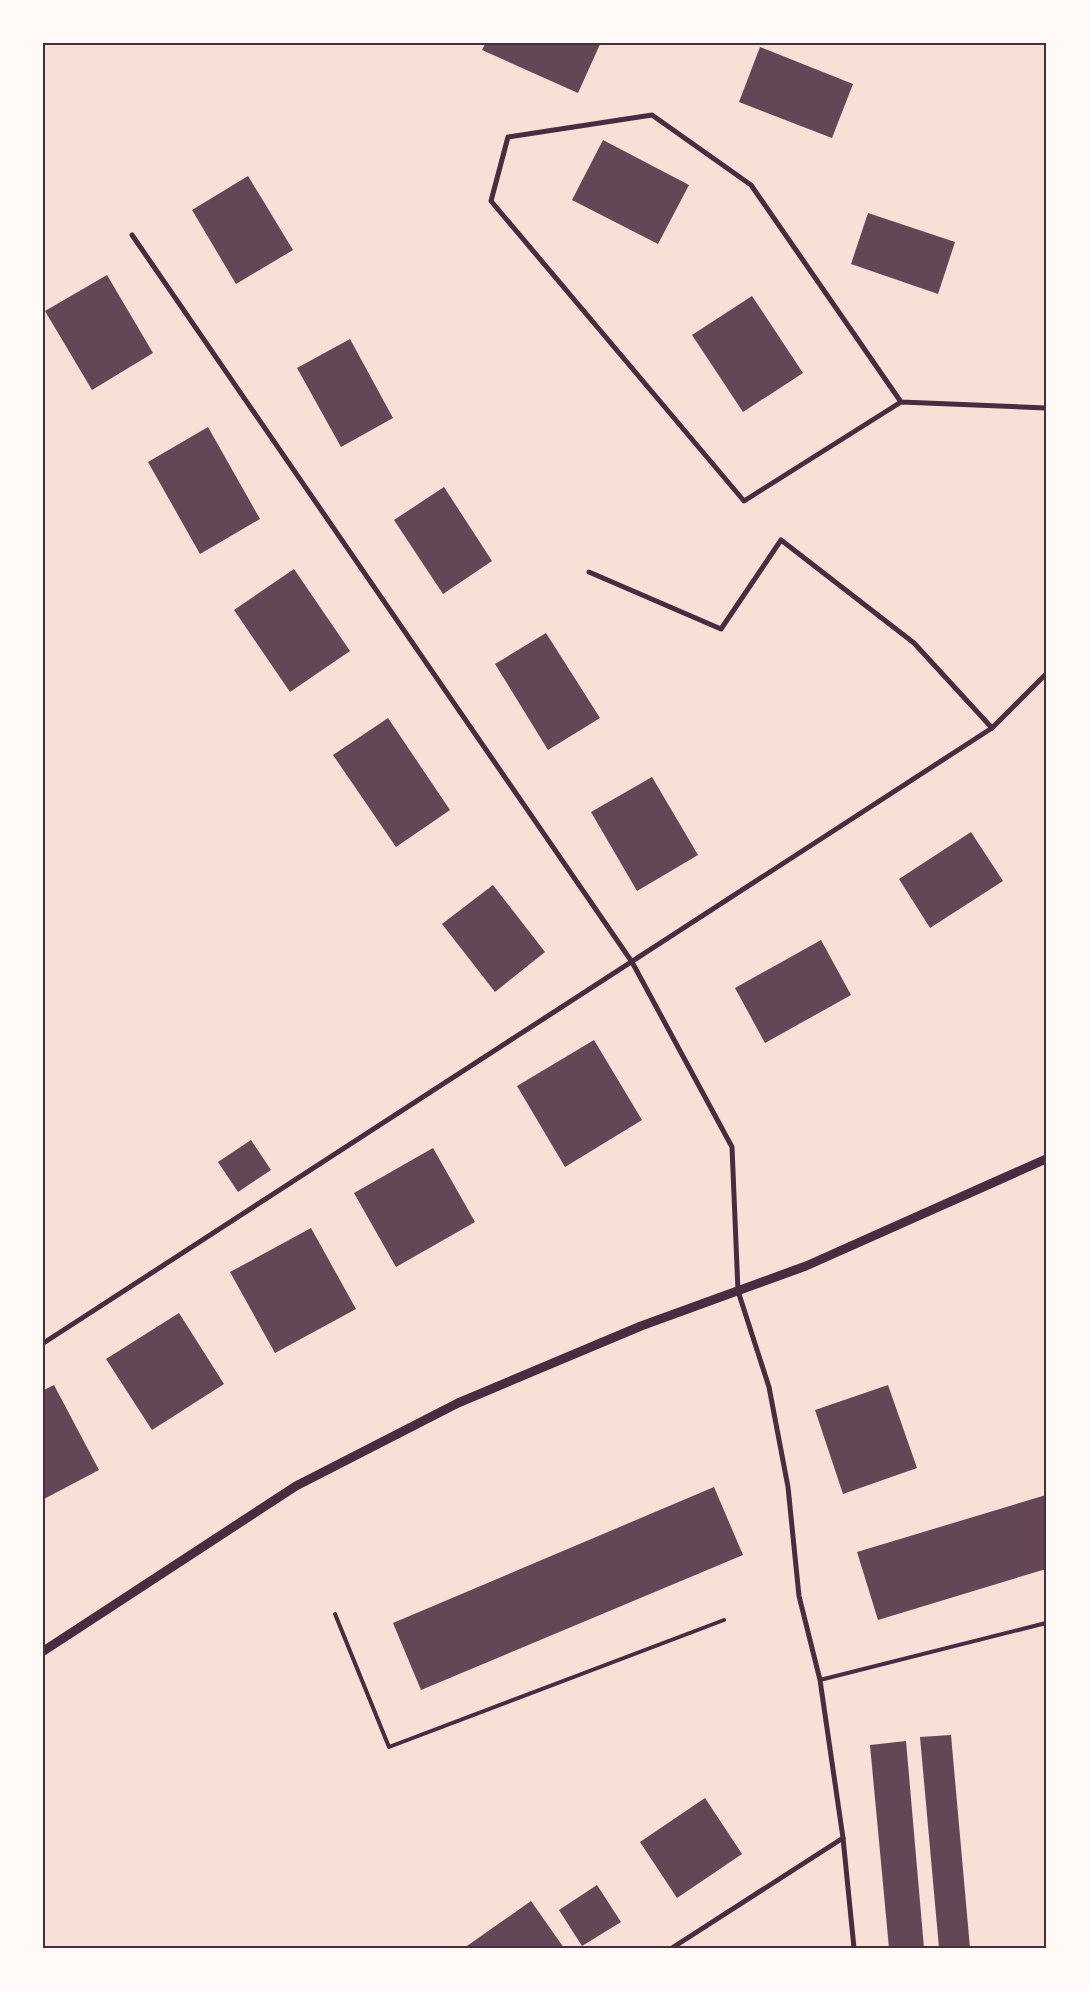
<svg xmlns="http://www.w3.org/2000/svg" width="1089" height="1991" font-family="'Alegreya Sans',sans-serif">
<style>
.building{fill:#644757}
.lines{fill:none;stroke-linecap:round;stroke-linejoin:round}
.service{stroke:#4a2c40;stroke-width:4}
.minor{stroke:#4a2c40;stroke-width:5}
.tertiary{stroke:#4a2c40;stroke-width:9}
.neatline{fill:none;stroke:#4a2c40;stroke-width:2}
</style>
<rect width="100%" height="100%" fill="#f7e1d7"/>
<g class="building">
<path d="M486 42H601L578 93 482 50Z"/>
<path d="M760 47 853 84 832 138 739 102Z"/>
<path d="M603 140 689 185 658 244 572 200Z"/>
<path d="M248 176 293 250 236 284 192 210Z"/>
<path d="M868 213 955 242 938 294 851 264Z"/>
<path d="M107 275 153 353 92 390 45 311Z"/>
<path d="M752 296 803 373 743 412 692 335Z"/>
<path d="M350 339 393 418 341 447 297 368Z"/>
<path d="M208 427 260 519 200 554 148 462Z"/>
<path d="M444 487 492 561 443 594 394 520Z"/>
<path d="M294 569 350 651 290 692 234 610Z"/>
<path d="M546 633 600 718 548 750 495 664Z"/>
<path d="M388 718 450 810 396 847 333 755Z"/>
<path d="M652 777 698 855 637 891 591 812Z"/>
<path d="M971 832 1003 881 930 928 899 879Z"/>
<path d="M493 885 545 952 495 992 442 924Z"/>
<path d="M821 940 851 995 765 1043 735 988Z"/>
<path d="M594 1040 642 1120 565 1167 517 1086Z"/>
<path d="M251 1140 271 1170 238 1192 218 1162Z"/>
<path d="M433 1148 475 1222 396 1267 354 1193Z"/>
<path d="M311 1228 356 1309 275 1353 230 1272Z"/>
<path d="M179 1313 224 1384 152 1430 106 1359Z"/>
<path d="M54 1385 99 1470 42 1500V1391Z"/>
<path d="M888 1385 917 1468 843 1494 815 1410Z"/>
<path d="M714 1487 743 1555 421 1690 393 1623Z"/>
<path d="M1046 1495V1569L878 1620 857 1552Z"/>
<path d="M951 1735 970 1948H939L920 1737Z"/>
<path d="M906 1741 924 1948H889L870 1745Z"/>
<path d="M705 1798 742 1854 677 1898 640 1842Z"/>
<path d="M597 1885 621 1922 582 1946 559 1910Z"/>
<path d="M531 1901 564 1948H464Z"/>
</g>
<g class="lines">
<g class="service">
<path d="M335 1614 389 1747 724 1620"/>
<path d="M820 1680 1046 1623"/>
</g>
<g class="minor">
<path d="M132 235 632 962 732 1147 738 1291 769 1387 788 1487 799 1596 820 1680 843 1838 854 1948"/>
<path d="M901 402 751 185 652 115 508 137 491 201 744 501 901 402 1046 408"/>
<path d="M589 572 721 629 781 540 914 643 992 728"/>
<path d="M42 1344 992 728 1046 674"/>
<path d="M672 1948 843 1838"/>
</g>
<path class="tertiary" d="M42 1652 296 1486 458 1403 641 1326 806 1266 1046 1159"/>
</g>
<rect width="1089" height="1991" fill="none" stroke="#fffaf5" stroke-width="88"/>
<rect x="44" y="44" width="1001" height="1903" class="neatline"/>
</svg>
